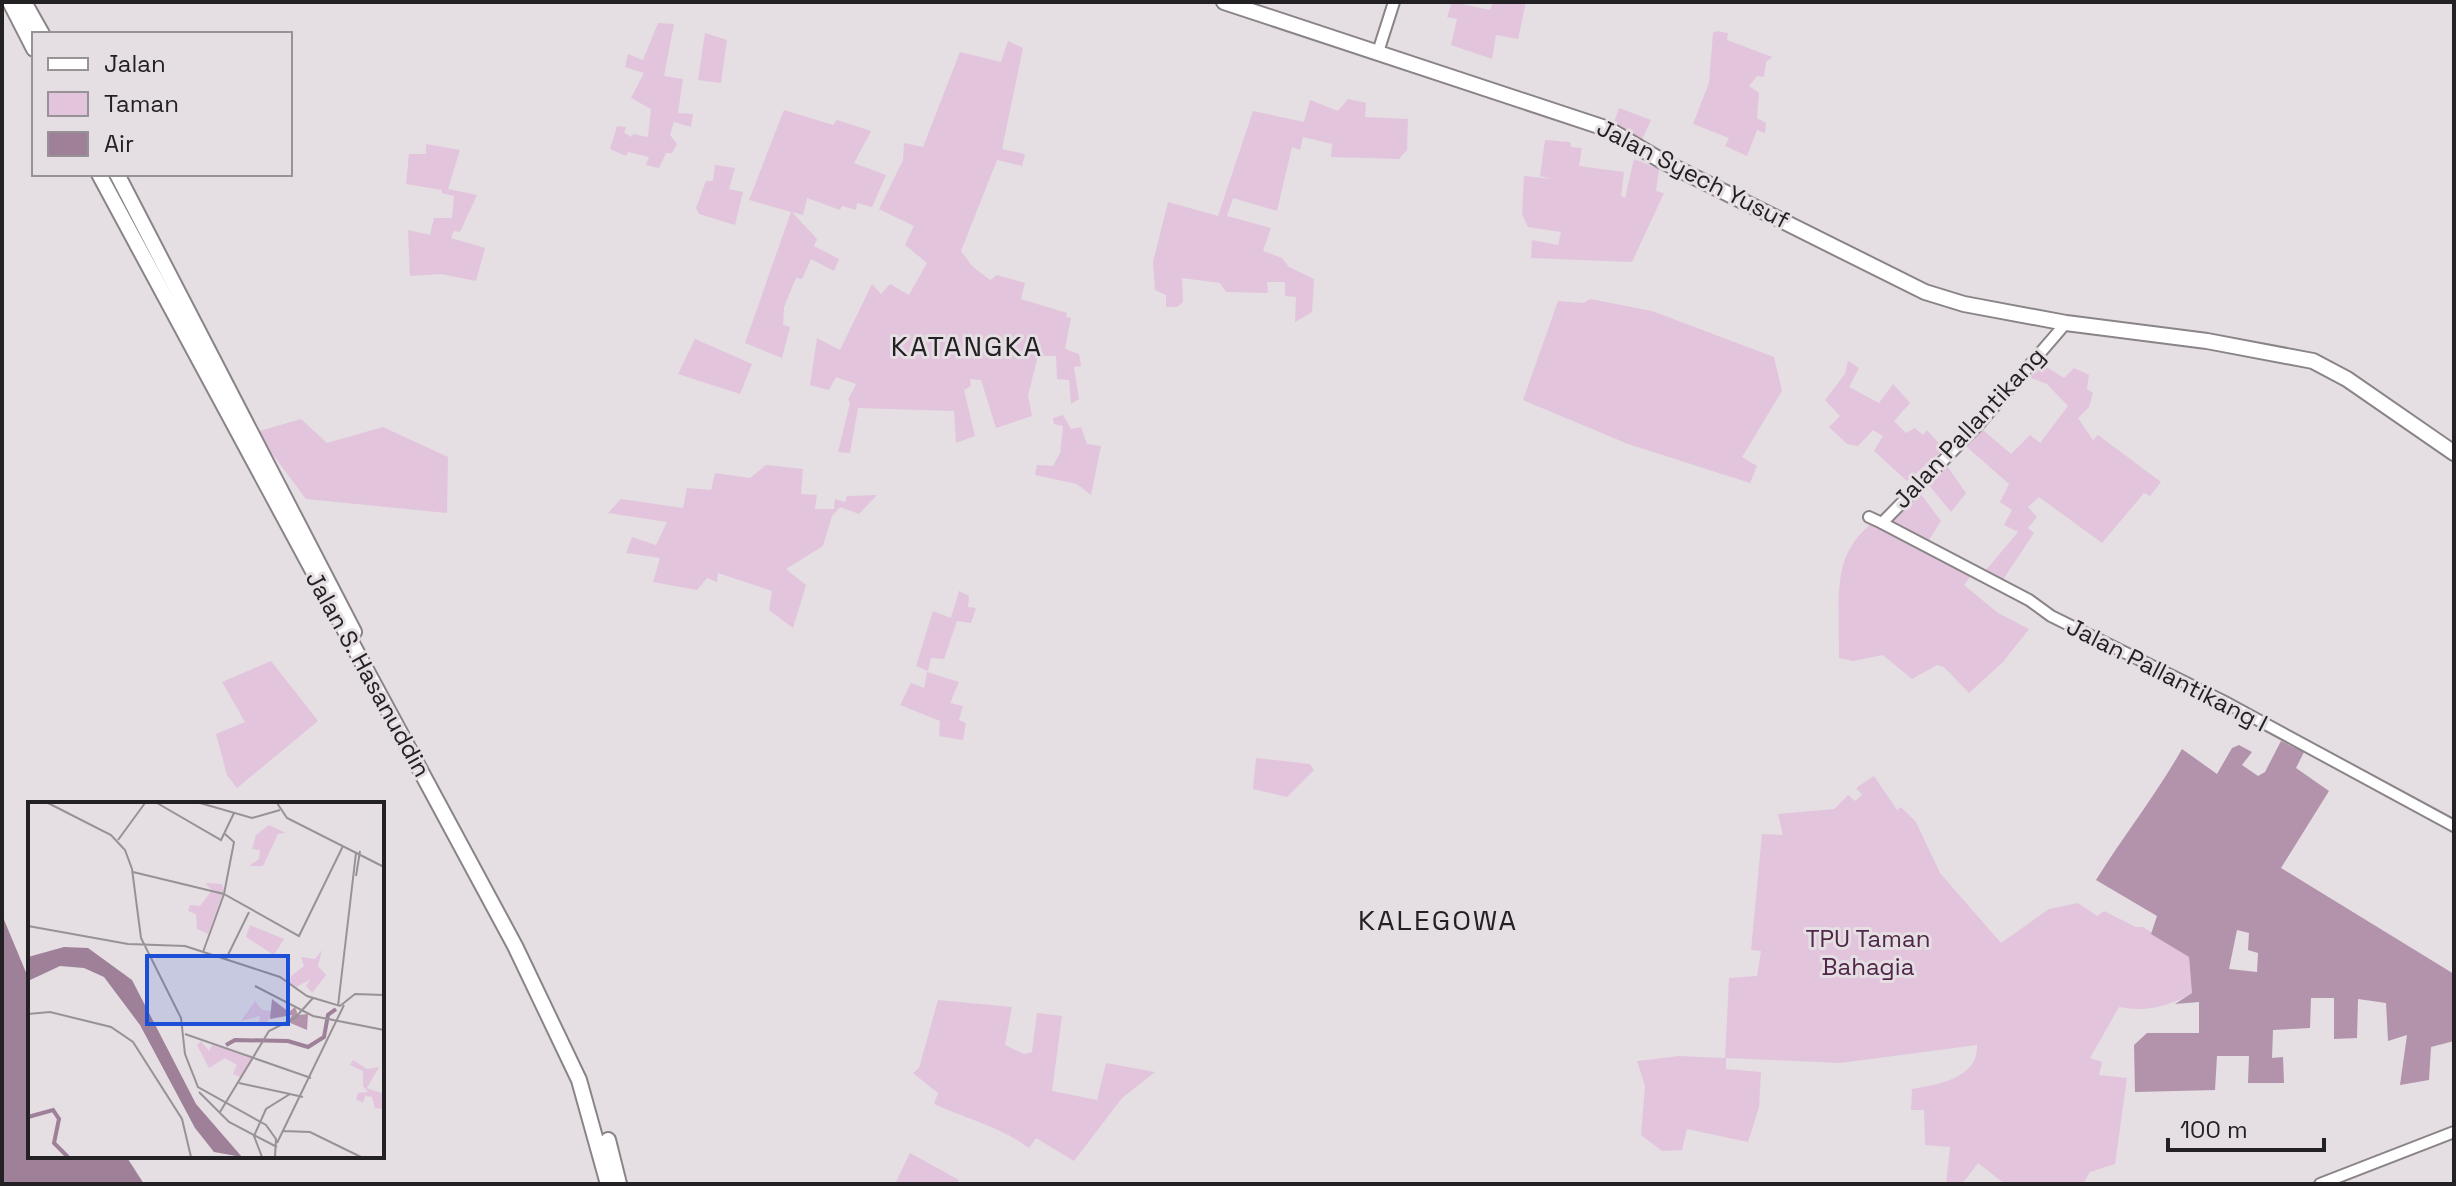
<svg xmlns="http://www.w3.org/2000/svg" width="2456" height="1186" font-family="'Space Grotesk',sans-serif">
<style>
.green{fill:#e2c5dc}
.forest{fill:#b293ab;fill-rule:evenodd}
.water{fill:#9e8098}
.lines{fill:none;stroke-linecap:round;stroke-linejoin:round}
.tertiary-casing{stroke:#8a8489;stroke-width:14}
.primary-casing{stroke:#8a8489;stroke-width:18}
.trunk-casing{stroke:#8a8489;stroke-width:18}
.tertiary{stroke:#fff;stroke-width:10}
.primary{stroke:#fff;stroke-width:14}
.trunk{stroke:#fff;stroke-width:14}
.labels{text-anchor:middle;stroke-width:6;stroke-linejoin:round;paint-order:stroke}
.street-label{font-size:24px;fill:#232123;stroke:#e5dee3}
.park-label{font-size:24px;fill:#502649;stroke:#e5dee3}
.quarter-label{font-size:28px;letter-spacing:2px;fill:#232123;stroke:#e5dee3}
.inset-river{fill:none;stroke:#9e8098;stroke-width:4}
.inset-road{fill:none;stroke:#979296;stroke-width:2}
.view{fill:#1d4ed8;fill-opacity:0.15;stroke:#1d4ed8;stroke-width:4}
.inset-edge{fill:none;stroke:#232123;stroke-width:4}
</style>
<rect width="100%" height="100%" fill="#e5dee3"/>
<g class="green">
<path d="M1452 2 1490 10 1493 2H1526L1518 39 1496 35 1492 59 1451 45 1457 19 1447 17Z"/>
<path d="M658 23 674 24 664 76 683 79 678 113 693 114 691 127 674 122 670 135 677 144 672 153H666L659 168 646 165 649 157 628 152 626 156 610 149 617 126 626 127 624 133 632 137 633 134 648 137 651 109 631 98 644 73 625 67 628 54 643 60Z"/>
<path d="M1717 31 1728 33 1727 40 1772 57 1766 62 1764 77 1757 76 1749 86 1759 93 1757 118 1766 123 1765 133 1757 130 1747 156 1725 146 1729 138 1693 124 1709 83 1713 33Z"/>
<path d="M705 33 727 40 721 83 698 80Z"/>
<path d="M1008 41 1023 48 1002 149 1025 154 1022 166 997 160 961 251 972 266 990 280 997 275 1025 283 1021 299 1067 313 1066 317 1071 318 1065 349 1079 354 1081 366 1074 367 1079 399 1071 404 1069 380 1057 379 1056 356H1038L1028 395 1032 416 996 428 981 380 970 379 971 386 964 390 975 436 956 443 954 411 858 408 850 453 838 452 850 403 848 400 856 384 836 377 829 390 810 385 817 338 840 350 872 284 881 294 890 284 909 295 927 263 905 245 914 226 879 209 903 160 904 143 923 147 960 52 1001 62Z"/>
<path d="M1348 99 1366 103 1365 117 1408 119 1407 150 1399 159 1331 157 1332 144 1303 137 1300 150 1292 147 1277 211 1233 198 1227 216 1271 228 1263 251 1282 258 1289 267 1314 279 1312 312 1295 322 1296 297 1285 296V282H1267L1268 293 1226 292 1220 283 1182 278 1183 302 1177 307H1166V295L1155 290 1153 262 1168 202 1218 216 1253 111 1304 122 1310 100 1338 111Z"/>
<path d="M1619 108 1651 120 1641 142 1613 125Z"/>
<path d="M784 110 833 125 837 120 871 131 854 163 886 175 872 207 857 203 856 210 842 206 840 210 807 198 803 215 792 212 817 239 814 246 839 259 834 271 811 259 802 279 796 278 784 307 783 325 790 327 782 358 745 343 791 212 749 200Z"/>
<path d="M1545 140 1570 142 1571 147 1582 148 1579 166 1624 172 1621 196 1625 198 1634 159 1659 169 1656 191 1664 193 1632 262 1531 258 1532 240 1558 245 1561 232 1528 227 1522 214 1524 176 1552 179 1540 176Z"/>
<path d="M426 144 460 150 448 189 477 195 460 232 454 231 451 238 485 248 476 281 441 274 410 276 408 230 430 235 434 218H452L454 196 442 193V190L406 184 409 154H426Z"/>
<path d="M715 165 735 168 729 189 743 192 735 225 699 214 696 208 706 181H713Z"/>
<path d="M1590 299 1652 311 1774 357 1782 391 1742 457 1757 466 1750 483 1628 444 1523 400 1558 301 1584 303Z"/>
<path d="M695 339 752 364 740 394 678 374Z"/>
<path d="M1848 361 1859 368 1849 387 1879 403 1893 384 1910 403 1894 421 1906 433 1915 428 1923 435 1927 430 1944 449 1907 481 1874 451 1883 436 1873 430 1858 446 1847 444 1829 427 1840 416 1825 400 1845 374Z"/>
<path d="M2040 363 2064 378 2074 368 2089 375 2087 389 2093 393 2089 407 2078 418 2093 440 2098 435 2161 482 2150 496 2144 493 2102 543 2039 497 2028 507 2037 517 2028 528 2034 533 2002 581 1986 570 2018 532 2004 525 2012 510 2000 502 2009 484 1967 447 1983 430 2011 454 2030 435 2040 443 2068 406 2047 384 2029 377Z"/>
<path d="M1063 415 1071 429 1081 427 1087 444 1101 446 1091 495 1077 484 1035 475 1037 465 1053 466 1060 453 1063 426 1054 424 1053 418Z"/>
<path d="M301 419 327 443 383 427 448 457 447 513 306 499 256 432Z"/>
<path d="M766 465 803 469 801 494 817 495 815 509H834L835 499 845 502 847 496 877 495 859 514 840 507 832 516 823 546 786 569 806 585 793 628 769 610 772 591 718 573 717 582 707 578 697 590 653 582 660 558 626 553 632 537 656 545 667 522 608 513 621 499 683 508 687 488 711 490 715 473 750 478Z"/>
<path d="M1947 466 1966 493 1951 512 1928 484Z"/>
<path d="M1920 493 1941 521 1922 551 1972 574 1964 585 1998 613 2029 629 2003 662 1969 693 1944 667 1937 665 1912 679 1883 655 1853 661 1839 658C1839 566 1829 540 1920 493Z"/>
<path d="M959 591 969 596 968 607 976 608 971 623 957 621 944 659 931 658 928 671 916 666 933 611 951 618Z"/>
<path d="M271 661 318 721 237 788 227 775 216 734 245 722 222 682Z"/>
<path d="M927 672 959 682 950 703 963 706 959 720 966 723 963 740 939 736 940 721 900 705 911 683 924 688Z"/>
<path d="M1256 758 1310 764 1314 770 1287 797 1253 789Z"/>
<path d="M1874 776 1897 810 1901 807 1916 822 1940 873 2001 943 2049 909 2078 903 2097 916 2104 911 2136 927H2143L2189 957 2192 993C2169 1007 2145 1012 2119 1007L2090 1058 2102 1062 2099 1075 2127 1078 2115 1164 2090 1172 2083 1184H2005L1978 1163 1962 1184H1946L1950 1147 1925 1145 1924 1110H1911L1912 1089C1937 1085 1979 1078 1977 1045L1840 1063 1726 1058V1069L1761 1072 1759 1107 1748 1142 1687 1129 1682 1150 1662 1151 1641 1135 1645 1086 1637 1061 1679 1056 1725 1058 1729 978 1757 976 1761 951 1751 950 1762 834 1783 835 1778 814 1834 809 1848 795 1855 801 1862 795 1856 788Z"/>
<path d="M938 1000 1012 1007 1005 1045 1024 1054 1032 1052 1037 1013 1062 1016 1052 1091 1097 1100 1106 1063 1155 1072 1122 1098 1074 1161 1036 1138 1029 1148C1001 1127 967 1119 934 1104L938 1093 913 1073 919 1068Z"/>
<path d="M910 1153 959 1180 957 1184H895Z"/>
</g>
<path class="forest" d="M2281 741 2304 752 2296 768 2329 791 2281 868 2454 974V1041L2431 1047 2429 1080 2400 1085 2407 1035 2388 1041 2386 1003 2358 999 2357 1038 2334 1039V998H2311L2310 1028 2273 1030 2272 1058 2283 1057 2284 1083H2248L2249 1056H2217L2215 1090 2135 1092 2134 1045 2147 1033H2199V1002L2175 1004 2192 993 2189 957 2151 934 2157 916 2096 880C2124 835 2156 795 2182 749L2217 774 2232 748 2239 745 2252 752 2242 765 2258 776 2265 772ZM2237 930 2249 933 2248 950 2258 953 2257 972 2229 969Z"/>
<path class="water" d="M2 915 30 982V1156H126L144 1184H2Z"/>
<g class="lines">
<defs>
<g id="tertiary">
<path d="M1378 52 1394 2"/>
<path d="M1869 517 1882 523 1980 423 2066 323"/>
<path d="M1882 523 2029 600 2051 616 2223 701 2454 826"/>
<path d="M2320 1184 2454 1132"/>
</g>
<path id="primary" d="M1224 2 1608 129 1662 161 1925 292 1964 304 2066 323 2207 341 2313 361 2347 379 2454 453"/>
<g id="trunk">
<path d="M10 2 34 49"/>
<path d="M24 2 42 34"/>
<path d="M99 174 515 946 579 1080 608 1184"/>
<path d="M117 174 354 632"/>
<path d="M608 1140 619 1184"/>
</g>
</defs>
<use href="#tertiary" class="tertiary-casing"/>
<use href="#primary" class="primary-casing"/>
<use href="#trunk" class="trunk-casing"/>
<use href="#tertiary" class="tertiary"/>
<use href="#primary" class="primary"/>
<use href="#trunk" class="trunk"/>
</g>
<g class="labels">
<g class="street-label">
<text transform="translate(1693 174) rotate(27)" y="8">Jalan Syech Yusuf</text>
<text transform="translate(1969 428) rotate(-47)" y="8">Jalan Pallantikang</text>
<text transform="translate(368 674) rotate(61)" y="8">Jalan S. Hasanuddin</text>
<text transform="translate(2167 675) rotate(27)" y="8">Jalan Pallantikang I</text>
</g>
<g class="park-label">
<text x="1868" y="947">TPU Taman<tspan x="1868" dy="28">Bahagia</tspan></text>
</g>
<g class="quarter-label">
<text x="967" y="356">KATANGKA</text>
<text x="1438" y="930">KALEGOWA</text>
</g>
</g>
<g transform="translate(28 802)">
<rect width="356" height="356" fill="#e5dee3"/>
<path d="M241 23 258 31 250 32 235 64H221L231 57 232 48 224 47 228 33ZM177 81 194 82 196 88 180 132 169 127 168 112 160 109 162 103 172 104 184 88ZM222 123 256 137 246 153 218 135ZM294 148 290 164 298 173 284 191 278 184 283 177 268 185 262 181 263 174 276 164 273 155 287 157ZM227 199 234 208 245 209 237 224 231 223 232 214 213 219ZM173 239 181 249 184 243 225 254 213 275 205 272 209 263 197 256 181 266 169 243ZM325 258 339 267 351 265 339 286 356 292V307L347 306 344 295 337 294 335 301 328 297 330 291 340 290 335 284V269L322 263Z" fill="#e2c5dc"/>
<path d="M244 197 261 210 267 205 270 213 280 212 279 228 260 220 264 213 242 217Z" fill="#b293ab"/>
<path d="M36 145 60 146 104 178 168 302 214 355 186 350 167 326 112 223 76 175 56 166 32 164 0 179V155Z" fill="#9e8098"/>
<path class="inset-river" d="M198 243 207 238 260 239 280 245 296 235 300 213 308 207M0 315 25 308 31 317 26 341 40 355"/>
<path class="inset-road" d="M20 1 83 33 97 48 104 67 113 136 153 216 157 252 170 285 238 323 248 337 247 355M129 1 193 38 206 11M172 1 224 16 252 8M249 1 259 16 356 65M197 32 206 40 196 92 271 134 315 44M90 38 117 1M105 70 196 92 175 150M328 74 332 49M0 124 100 142 157 144 252 175 279 194 312 204 327 192 356 193M198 157 221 110M227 184 285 214 356 228M310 204 328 51M0 212 22 210 83 225 105 240 154 317 163 355M157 232 283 276M211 281 262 292M171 290 201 320 249 345M192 310 241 229 267 216 285 196M255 329 282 330 333 355M249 341 316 203M234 355 226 334 238 307 262 292 275 295"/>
<path class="view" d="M119 154H260V222H119Z"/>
<rect width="356" height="356" class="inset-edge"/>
</g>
<rect width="2456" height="1186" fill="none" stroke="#232123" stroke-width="8"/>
<rect x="32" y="32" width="260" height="144" fill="#e5dee3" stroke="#979296" stroke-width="2"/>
<rect x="48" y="58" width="40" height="12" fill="#ffffff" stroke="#979296" stroke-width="2"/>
<text x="104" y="72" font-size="24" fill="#232123">Jalan</text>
<rect x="48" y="92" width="40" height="24" fill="#e2c5dc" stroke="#979296" stroke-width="2"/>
<text x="104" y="112" font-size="24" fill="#232123">Taman</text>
<rect x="48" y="132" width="40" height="24" fill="#9e8098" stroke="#979296" stroke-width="2"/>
<text x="104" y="152" font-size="24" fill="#232123">Air</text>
<path d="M2168 1138v12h156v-12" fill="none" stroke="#232123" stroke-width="4"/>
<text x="2180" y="1138" font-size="24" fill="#232123" stroke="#e5dee3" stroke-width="6" paint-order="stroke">100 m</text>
</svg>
